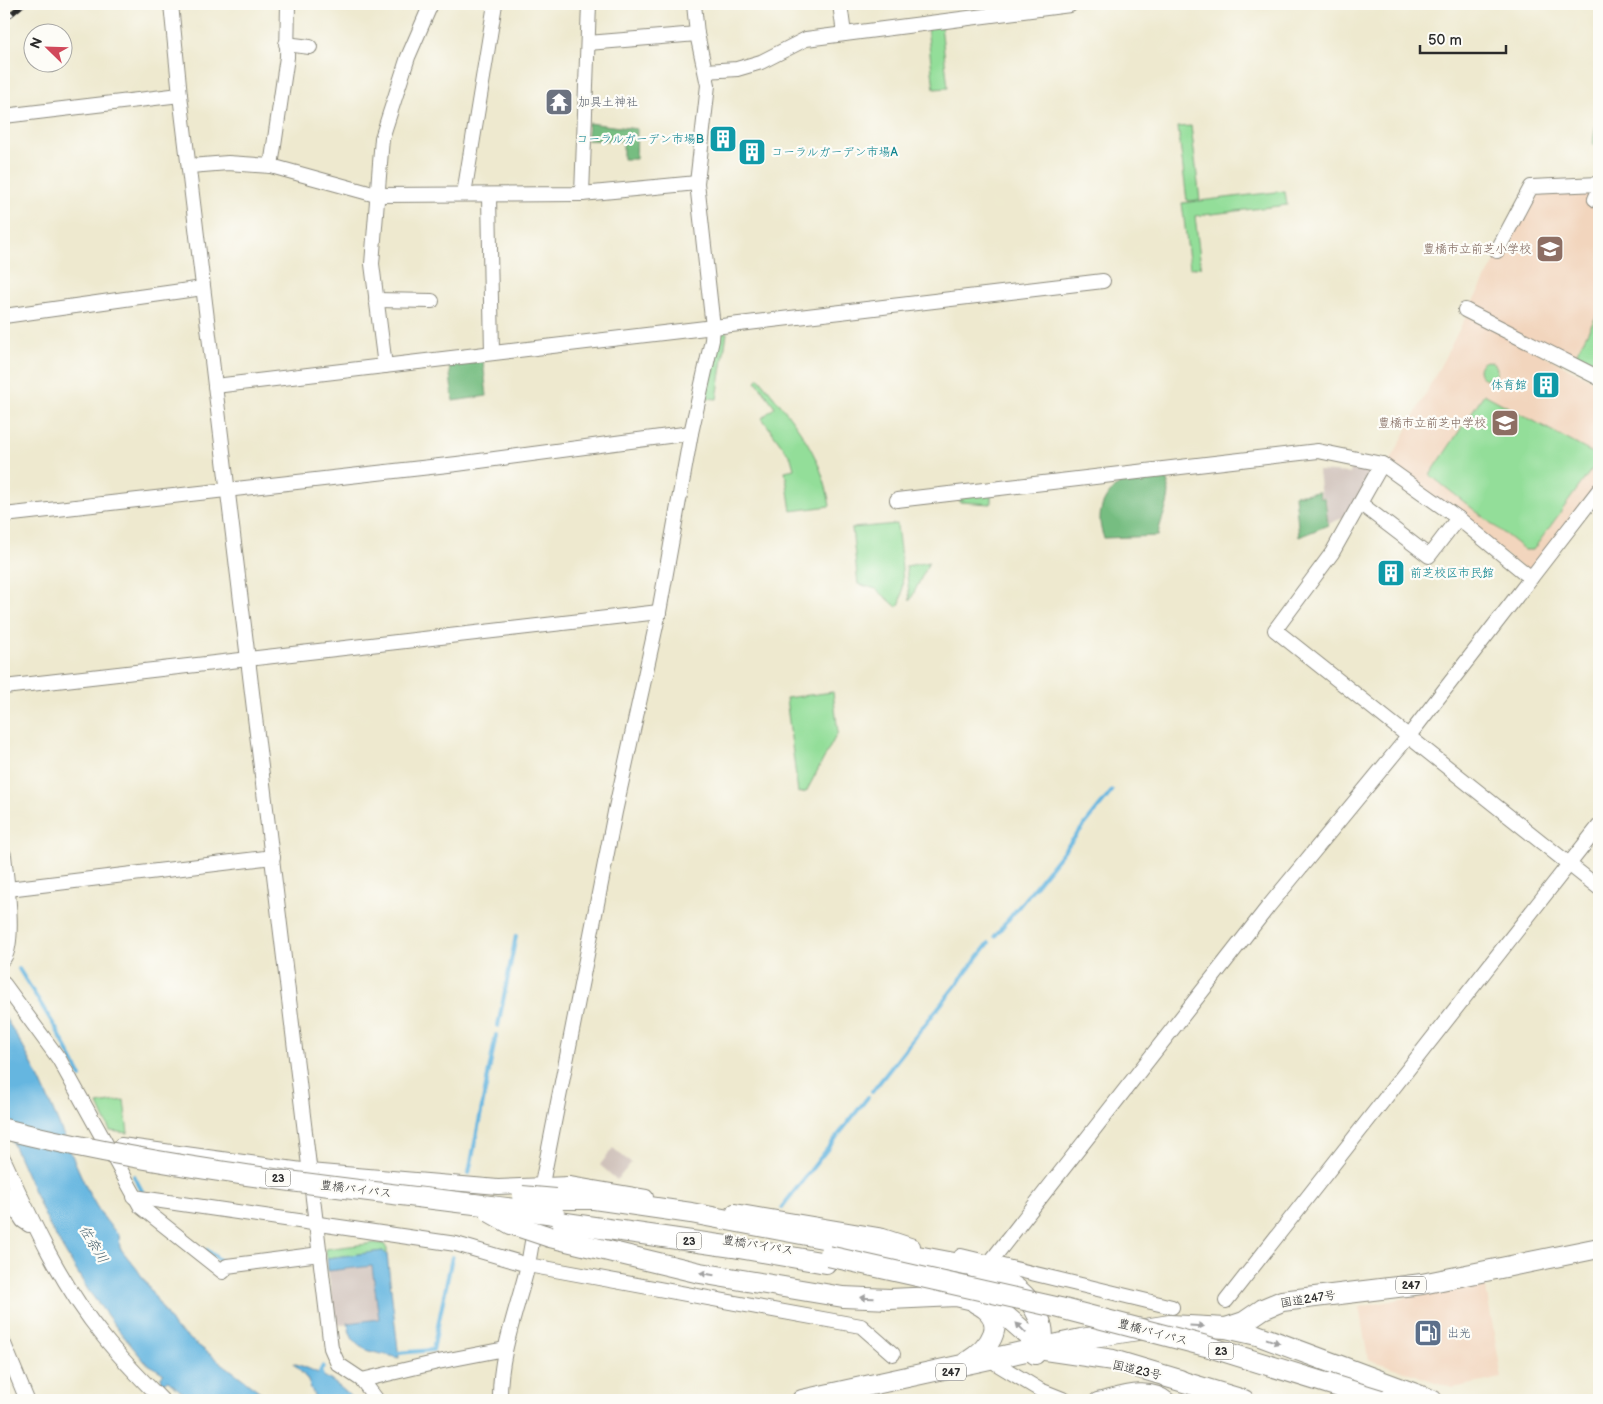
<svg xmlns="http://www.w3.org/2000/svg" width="1603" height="1404" font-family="'Balsamiq Sans','Klee One',sans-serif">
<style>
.built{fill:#f2d5bd}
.industrial{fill:#cfc1ba}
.green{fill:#93de99;stroke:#5f8462}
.forest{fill:#76bd81;stroke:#507456}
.water{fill:#65b6e0;stroke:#487086}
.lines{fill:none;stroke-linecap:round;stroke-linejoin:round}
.stream{stroke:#65b6e0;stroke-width:4}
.minor-casing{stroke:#8c8a7d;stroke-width:16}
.highway-casing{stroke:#8c8a7d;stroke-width:22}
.minor{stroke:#fff;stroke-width:14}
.highway{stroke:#fff;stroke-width:20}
.rail-casing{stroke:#2b2b2b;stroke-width:5.5}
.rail{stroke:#fdfcf7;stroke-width:4;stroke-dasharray:11;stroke-linecap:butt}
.highway-bridge-casing{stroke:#8c8a7d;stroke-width:22;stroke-linecap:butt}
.highway-bridge{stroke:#fff;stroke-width:20}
.oneway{fill:#a0a0a0}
.labels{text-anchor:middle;stroke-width:4.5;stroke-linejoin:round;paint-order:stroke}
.shield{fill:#fdfcf7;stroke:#6a6a68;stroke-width:1}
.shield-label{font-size:11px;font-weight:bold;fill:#2b2b2b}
.worship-label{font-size:12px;fill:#5b616d;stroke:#fdfcf7;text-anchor:start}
.culture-label{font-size:12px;fill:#0d838f;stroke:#fdfcf7;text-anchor:end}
.education-label{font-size:12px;fill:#785e54;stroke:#fdfcf7;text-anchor:end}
.street-label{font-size:12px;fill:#2b2b2b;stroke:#fdfcf7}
.service-label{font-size:12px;fill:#4e5e75;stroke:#fdfcf7;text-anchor:start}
.water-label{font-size:14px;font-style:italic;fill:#3f5c6a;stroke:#fdfcf7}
</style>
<rect width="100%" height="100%" fill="#fdfcf7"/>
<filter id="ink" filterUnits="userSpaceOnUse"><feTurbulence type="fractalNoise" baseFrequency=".02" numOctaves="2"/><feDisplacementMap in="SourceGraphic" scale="10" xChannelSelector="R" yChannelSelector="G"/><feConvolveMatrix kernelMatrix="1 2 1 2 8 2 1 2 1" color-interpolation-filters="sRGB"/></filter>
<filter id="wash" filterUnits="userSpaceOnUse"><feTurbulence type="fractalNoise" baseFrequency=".0096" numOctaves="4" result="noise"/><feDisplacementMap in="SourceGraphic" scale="20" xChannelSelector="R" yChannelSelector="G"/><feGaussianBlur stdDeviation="1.12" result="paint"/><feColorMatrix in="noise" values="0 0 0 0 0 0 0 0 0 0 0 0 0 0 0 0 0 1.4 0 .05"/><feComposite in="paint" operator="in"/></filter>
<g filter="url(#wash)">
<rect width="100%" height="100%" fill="#eee9cf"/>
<g class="built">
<path d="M1599 187V375L1469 309 1534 190Z"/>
<path d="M1467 315 1599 384V484L1532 569 1526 571 1390 462Z"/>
<path d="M1485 1283 1502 1378 1453 1388 1368 1359 1359 1307Z"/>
</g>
<g class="industrial">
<path d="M1354 461 1378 465 1352 514 1328 524 1326 497H1321L1318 471 1350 473Z"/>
<path d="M613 1148 631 1163 617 1180 600 1165Z"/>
<path d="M372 1266 379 1320 335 1325 328 1271Z"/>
</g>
<g class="green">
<path d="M941 25 948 88 934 89 927 27Z"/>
<path d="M1599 112V143L1593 144 1597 113Z"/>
<path d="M1191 126 1200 200 1187 201 1178 127Z"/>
<path d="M1285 191 1287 205 1195 216 1201 267 1190 268 1182 203Z"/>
<path d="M1599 311V367L1576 354Z"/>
<path d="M723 328 727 333 717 399 704 398 717 329Z"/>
<circle cx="1488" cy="370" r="9"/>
<path d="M759 378C793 421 821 450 830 506L791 511 785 471 794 469 791 458 762 418 775 407 756 381Z"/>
<path d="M1484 394 1596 455 1597 462 1533 550H1525L1430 475Z"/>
<path d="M991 492V504L960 502 959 497Z"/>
<path d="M897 524C898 540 909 599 897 607L876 589 858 584 852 528Z"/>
<path d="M929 562 910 601 906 566Z"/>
<path d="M833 692 838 732 806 792 798 793 786 698Z"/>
<path d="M124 1100 128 1133 110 1131 98 1104Z"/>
<path d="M375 1243 384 1244 387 1249V1255L383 1251 327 1258 325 1249Z"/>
</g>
<g class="forest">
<path d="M588 123 637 129 636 159H623V141L587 140Z"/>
<path d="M483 361 487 396 453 401 449 365Z"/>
<path d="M1156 474 1166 478C1175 499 1160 516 1158 536L1104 538C1096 519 1100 500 1116 487 1119 484 1124 479 1128 478 1137 475 1147 475 1156 474Z"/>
<path d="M1319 492 1320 498H1325L1328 525 1299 537 1295 495Z"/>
</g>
<g class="water">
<path d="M4 1016C33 1058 51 1106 71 1153 84 1182 95 1212 119 1235L120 1248 137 1269 175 1328 271 1400H192L168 1381 162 1383 161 1376 164 1374 145 1362 116 1327 88 1290 49 1225 4 1124Z"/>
<path d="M383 1251 387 1255 399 1358C375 1351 351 1354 348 1323L379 1319 372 1266 328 1271 327 1258Z"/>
<path d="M293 1363C318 1371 336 1381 354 1400H316L307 1379Z"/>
</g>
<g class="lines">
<g class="stream">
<path d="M995 936 1112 791"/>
<path d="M19 969 57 1030 81 1077"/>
<path d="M498 1026 516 936"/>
<path d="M872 1092 989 943"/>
<path d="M469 1173 496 1035"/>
<path d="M134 1176 142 1191"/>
<path d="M782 1207 868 1097"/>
<path d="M207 1250 221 1261"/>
<path d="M397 1353 433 1350 452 1257"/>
<path d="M322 1375 320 1372 323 1366"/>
</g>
</g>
</g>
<g filter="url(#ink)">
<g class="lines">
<defs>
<g id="minor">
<path d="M171 4 180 95 331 1348 338 1364 362 1380 377 1400"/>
<path d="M694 4 697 34 708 85 697 183 713 327 712 340 691 433 659 612 615 812 542 1184 528 1265 861 1326 893 1354"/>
<path d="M840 4 844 34"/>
<path d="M588 43 697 34"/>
<path d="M286 44 310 47"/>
<path d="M706 71 737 69 761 62 806 39 1070 5"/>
<path d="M4 116 180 95"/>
<path d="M190 166 228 163 271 166 376 195 582 194 697 183"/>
<path d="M271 166 287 57 288 4"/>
<path d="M1599 190 1595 199 1599 202"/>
<path d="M464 194 495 4"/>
<path d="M582 194 589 4"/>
<path d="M489 196 492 353"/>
<path d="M1497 251 1531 187 1599 184"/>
<path d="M376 300 432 301"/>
<path d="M1465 310 1599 378"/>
<path d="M4 316 203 288"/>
<path d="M385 366 372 264 382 138 408 57 431 4"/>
<path d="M215 386 1103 281"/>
<path d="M1382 464 1332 553 1275 630 1599 888"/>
<path d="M897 500 1318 451 1382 464 1458 518 1531 578"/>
<path d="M1361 504 1429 556 1458 518"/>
<path d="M4 515 457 464 691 433"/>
<path d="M4 687 659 612"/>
<path d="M4 855C6 876 16 941 4 958"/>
<path d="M8 889 273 857"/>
<path d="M4 984 59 1059 141 1207 223 1272 227 1266 320 1254"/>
<path d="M121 1145 309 1171 498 1187 569 1184 646 1197"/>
<path d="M4 1160C32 1221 60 1283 103 1336 121 1359 142 1380 162 1400"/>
<path d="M4 1192 23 1221 29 1225"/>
<path d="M134 1197 456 1244 528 1265C517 1310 499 1354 500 1400"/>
<path d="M734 1211 883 1236 913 1246"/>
<path d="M961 1256 1172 1307"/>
<path d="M991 1261 1268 907 1408 737 1599 490"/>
<path d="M1226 1301 1599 826"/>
<path d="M4 1344 27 1400"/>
<path d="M997 1364 1040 1390 1065 1400"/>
<path d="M362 1380 438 1362 505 1349"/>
<path d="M1097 1400C1119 1395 1149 1383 1168 1400"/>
</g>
<g id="highway">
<path d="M556 1199H594L691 1213 970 1266C1001 1278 1026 1287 1039 1318 1045 1332 1044 1342 1035 1354"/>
<path d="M552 1221 733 1247 826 1263"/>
<path d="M550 1237 700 1273 843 1297 890 1299 956 1296 982 1302 999 1310 1045 1350 1113 1360 1180 1380"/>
<path d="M1226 1328 1257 1335 1432 1400"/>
<path d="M967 1362C990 1348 1011 1320 976 1303"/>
<path d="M1167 1377 1244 1400"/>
<path d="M802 1400 1081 1339 1170 1325 1226 1328 1244 1322 1263 1309 1282 1301 1422 1284 1599 1248"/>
</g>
</defs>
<use href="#minor" class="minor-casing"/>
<use href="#highway" class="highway-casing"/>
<use href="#minor" class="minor"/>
<use href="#highway" class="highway"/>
<defs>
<g id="rail">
<path d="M4 9 10 4"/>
<path d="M4 20 23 4"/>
</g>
</defs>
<use href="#rail" class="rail-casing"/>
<use href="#rail" class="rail"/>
<defs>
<g id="highway-bridge">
<path d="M4 1129C183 1174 370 1190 554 1214"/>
<path d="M522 1196 556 1199"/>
<path d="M490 1212 511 1224 550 1237"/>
<path d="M828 1256 1060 1308 1206 1346 1381 1400"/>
</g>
</defs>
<use href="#highway-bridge" class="highway-bridge-casing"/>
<use href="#highway-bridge" class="highway-bridge"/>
</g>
<defs><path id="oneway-solid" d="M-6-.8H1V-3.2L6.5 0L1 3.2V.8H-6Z" transform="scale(1.25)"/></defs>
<g class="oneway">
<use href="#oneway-solid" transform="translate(707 1274) rotate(-170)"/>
<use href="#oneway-solid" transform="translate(867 1298) rotate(-178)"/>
<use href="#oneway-solid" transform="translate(1197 1326) rotate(3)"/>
<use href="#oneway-solid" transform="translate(1021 1328) rotate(-134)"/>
<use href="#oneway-solid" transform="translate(1273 1341) rotate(20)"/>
</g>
</g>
<defs>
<symbol id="temple-square" viewBox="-11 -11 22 22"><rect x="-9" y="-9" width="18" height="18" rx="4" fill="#6b7280" stroke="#fdfcf7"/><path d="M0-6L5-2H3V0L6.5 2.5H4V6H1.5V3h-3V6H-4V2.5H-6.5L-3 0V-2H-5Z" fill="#fff"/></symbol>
<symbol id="building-square" viewBox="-11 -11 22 22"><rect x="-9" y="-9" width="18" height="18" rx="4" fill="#0f9aa8" stroke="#fdfcf7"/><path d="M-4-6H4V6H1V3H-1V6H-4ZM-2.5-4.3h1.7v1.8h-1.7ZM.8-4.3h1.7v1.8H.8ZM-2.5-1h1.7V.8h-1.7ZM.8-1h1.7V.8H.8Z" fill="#fff"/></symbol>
<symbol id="school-square" viewBox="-11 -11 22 22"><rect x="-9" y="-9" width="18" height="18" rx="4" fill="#8d6e63" stroke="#fdfcf7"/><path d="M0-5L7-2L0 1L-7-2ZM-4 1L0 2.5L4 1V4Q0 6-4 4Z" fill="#fff"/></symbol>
<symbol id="fuel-square" viewBox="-11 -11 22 22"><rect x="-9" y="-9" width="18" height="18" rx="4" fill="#5c6f8a" stroke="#fdfcf7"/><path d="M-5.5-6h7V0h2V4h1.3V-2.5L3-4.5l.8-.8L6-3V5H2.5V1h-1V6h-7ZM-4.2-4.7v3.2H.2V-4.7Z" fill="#fff"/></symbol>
</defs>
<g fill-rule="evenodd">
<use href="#temple-square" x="543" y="86" width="32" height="32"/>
<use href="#building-square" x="707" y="123" width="32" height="32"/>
<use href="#building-square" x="736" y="136" width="32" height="32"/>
<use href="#school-square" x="1534" y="233" width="32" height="32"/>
<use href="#building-square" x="1530" y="369" width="32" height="32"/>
<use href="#school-square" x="1489" y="407" width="32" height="32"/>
<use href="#building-square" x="1375" y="557" width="32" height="32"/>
<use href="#fuel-square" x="1412" y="1317" width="32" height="32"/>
</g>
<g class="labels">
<g class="shield">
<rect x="265.5" y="1169.5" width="25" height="17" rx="4"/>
<rect x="676.5" y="1232.5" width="25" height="17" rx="4"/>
<rect x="1396" y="1276.5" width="30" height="17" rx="4"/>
<rect x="1208.5" y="1342.5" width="25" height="17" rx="4"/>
<rect x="936" y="1363.5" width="30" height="17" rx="4"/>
</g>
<g class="shield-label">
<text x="278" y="1182">23</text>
<text x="689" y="1245">23</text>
<text x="1411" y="1289">247</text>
<text x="1221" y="1355">23</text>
<text x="951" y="1376">247</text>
</g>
<g class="worship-label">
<text x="578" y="106">加具土神社</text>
</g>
<g class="culture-label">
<text x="704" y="143">コーラルガーデン市場B</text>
<text x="771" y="156" text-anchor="start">コーラルガーデン市場A</text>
<text x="1527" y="389">体育館</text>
<text x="1410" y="577" text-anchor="start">前芝校区市民館</text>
</g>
<g class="education-label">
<text x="1531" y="253">豊橋市立前芝小学校</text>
<text x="1486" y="427">豊橋市立前芝中学校</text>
</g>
<g class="street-label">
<text transform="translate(356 1189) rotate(7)" y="4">豊橋バイパス</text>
<text transform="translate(758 1245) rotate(9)" y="4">豊橋バイパス</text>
<text transform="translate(1308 1299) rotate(-9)" y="4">国道247号</text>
<text transform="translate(1153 1332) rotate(15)" y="4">豊橋バイパス</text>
<text transform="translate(1137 1370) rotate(13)" y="4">国道23号</text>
</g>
<g class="service-label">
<text x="1447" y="1337">出光</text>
</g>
<g class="water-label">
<text transform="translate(94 1244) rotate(59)" y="5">佐奈川</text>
</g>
</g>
<rect width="1603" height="1404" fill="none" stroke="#fdfcf7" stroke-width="20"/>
<g transform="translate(48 48) rotate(293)"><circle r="24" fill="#fdfcf7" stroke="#a9a8a5"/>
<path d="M0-4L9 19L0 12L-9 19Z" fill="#d1495b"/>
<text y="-8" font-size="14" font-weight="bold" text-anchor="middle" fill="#2b2b2b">N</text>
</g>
<path d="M1420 45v8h86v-8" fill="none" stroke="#2b2b2b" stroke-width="2.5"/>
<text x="1428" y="45" font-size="15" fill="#2b2b2b" stroke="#fdfcf7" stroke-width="4" paint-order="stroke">50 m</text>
</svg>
